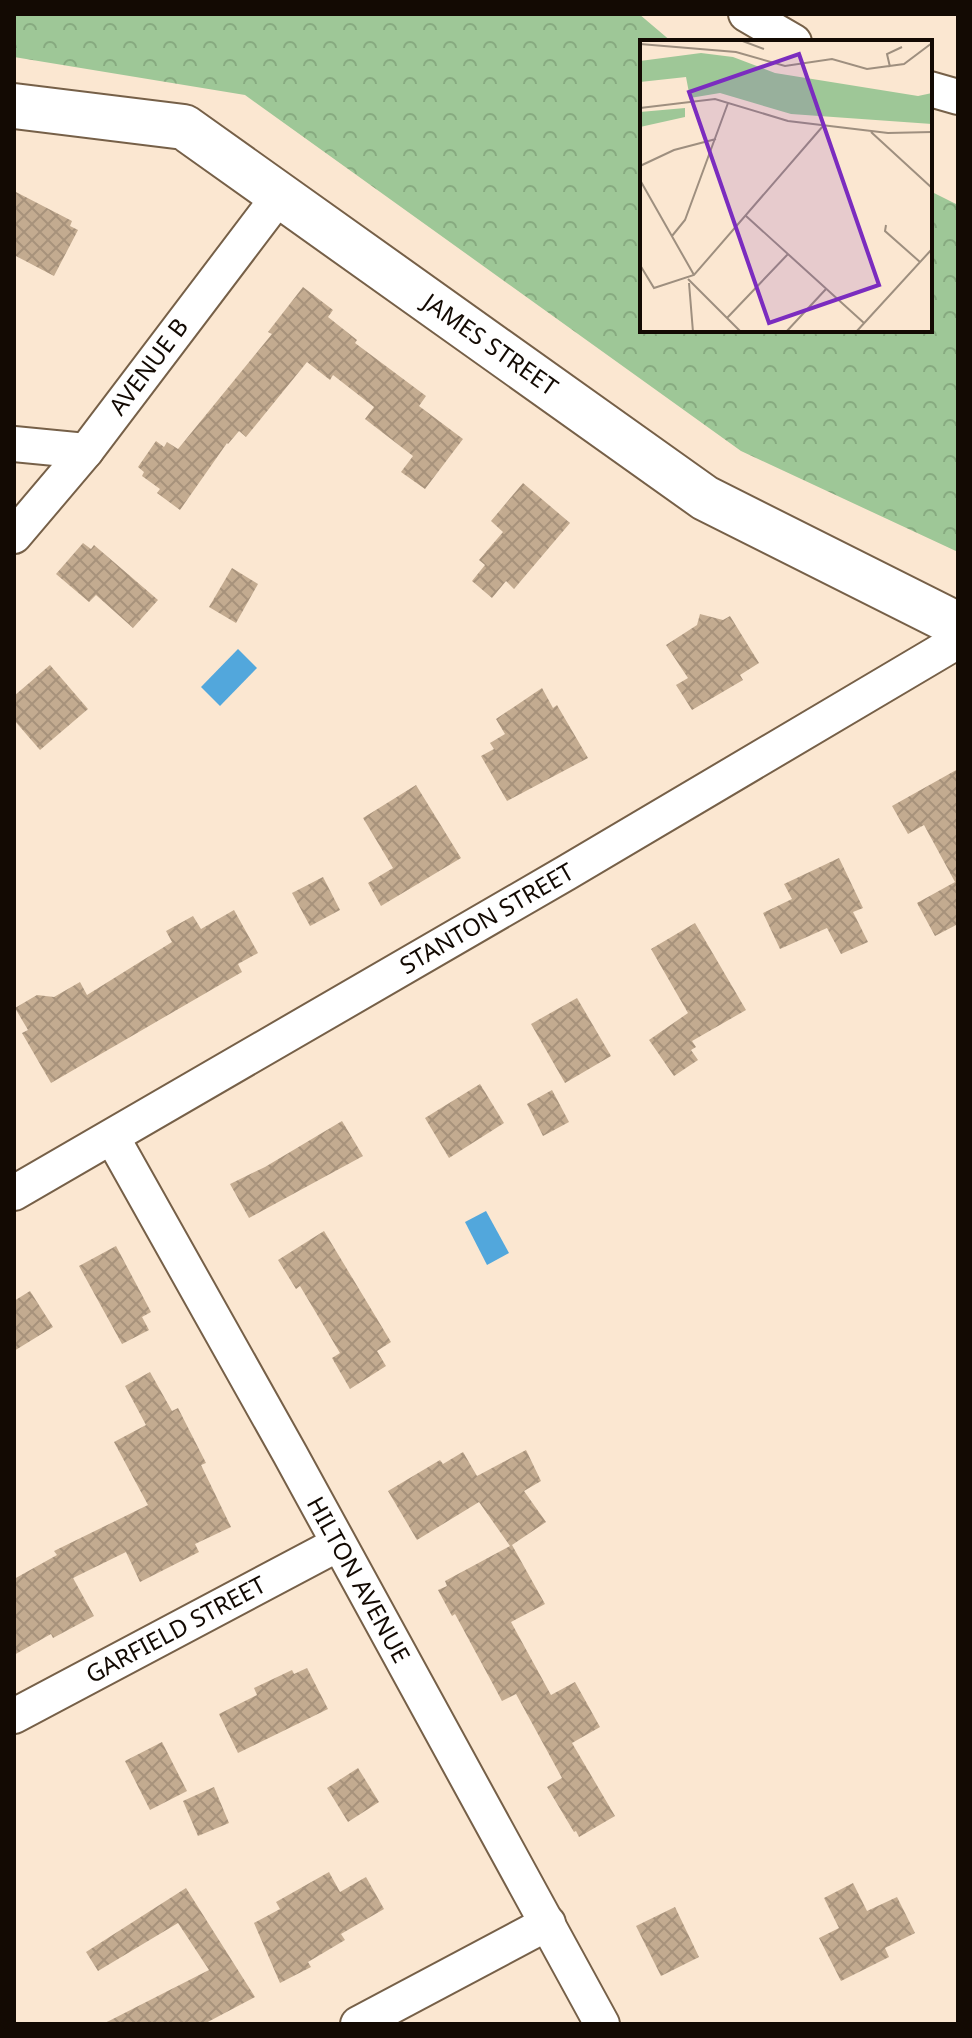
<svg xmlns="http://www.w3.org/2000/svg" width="972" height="2038" font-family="'Noto Sans',sans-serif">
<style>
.forest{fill:url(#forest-crowns)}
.water{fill:#52a7dc}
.building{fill:url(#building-cross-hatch)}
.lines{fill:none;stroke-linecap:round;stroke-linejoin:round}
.street-casing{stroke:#766048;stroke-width:38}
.secondary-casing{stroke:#766048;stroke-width:48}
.street{stroke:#fff;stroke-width:34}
.secondary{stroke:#fff;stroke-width:44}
.labels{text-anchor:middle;stroke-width:6;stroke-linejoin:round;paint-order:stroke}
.street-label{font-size:24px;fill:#130a03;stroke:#fff}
.inset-road{fill:none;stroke:#9e8f7f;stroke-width:2}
.view{fill:#7b2cbf;fill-opacity:0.15;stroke:#7b2cbf;stroke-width:4}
.inset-edge{fill:none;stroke:#130a03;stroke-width:4}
</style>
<defs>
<pattern id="forest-crowns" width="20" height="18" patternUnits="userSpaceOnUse" patternTransform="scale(2)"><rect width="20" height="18" fill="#9ec797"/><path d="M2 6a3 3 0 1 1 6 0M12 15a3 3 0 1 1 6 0" fill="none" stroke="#87aa80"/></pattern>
<pattern id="building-cross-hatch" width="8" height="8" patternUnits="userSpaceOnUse" patternTransform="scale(2)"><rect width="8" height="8" fill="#c3ab90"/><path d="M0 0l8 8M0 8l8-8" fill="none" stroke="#a7927b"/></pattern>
</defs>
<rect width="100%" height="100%" fill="#fbe7d1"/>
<path class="forest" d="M14 14H639L672 42H642V330H930V191L958 205V552L741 451 245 95 14 57Z"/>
<g class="water">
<path d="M238 649 257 668 220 706 201 687Z"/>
<path d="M486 1211 509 1253 487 1265 465 1222Z"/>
</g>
<g class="building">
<path d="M14 191 72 221 70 226 78 230 54 276 14 255Z"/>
<path d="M303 287 333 310 328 317 357 340 355 343 426 396 419 406 463 439 425 489 401 472 413 456 365 419 374 407 333 375 330 380 307 362 246 437 239 431 228 444 227 443 180 510 157 493 160 489 142 476 144 472 138 467 156 441 164 447 167 442 178 449 272 334 268 332Z"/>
<path d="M523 483 570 523 514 589 506 581 492 598 472 581 485 565 479 560 503 532 491 521Z"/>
<path d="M83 543 91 549 94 545 158 600 133 628 96 595 89 602 56 574Z"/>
<path d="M232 568 258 584 236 623 209 607Z"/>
<path d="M700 614 723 620 730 616 759 663 740 675 743 680 692 710 676 685 688 678 666 645 697 625Z"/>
<path d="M50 665 88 709 40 750 14 720V696Z"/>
<path d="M542 688 553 708 557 705 588 758 507 801 481 756 494 749 490 743 505 734 496 719Z"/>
<path d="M958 769V924L935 936 917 903 955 882 924 825 908 834 892 806Z"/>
<path d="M416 785 461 858 381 906 368 883 393 868 363 818Z"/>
<path d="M839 858 863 908 853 912 868 942 841 954 827 928 780 949 763 913 792 899 784 884Z"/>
<path d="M323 877 340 910 310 926 292 893Z"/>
<path d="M234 910 258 953 238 964 242 972 51 1083 22 1033 28 1030 15 1008 37 995 54 997 80 982 87 995 172 942 166 931 193 916 201 929Z"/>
<path d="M695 923 746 1010 692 1041 696 1047 691 1050 698 1060 674 1076 649 1040 688 1013 651 949Z"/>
<path d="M577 998 611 1056 565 1083 531 1024Z"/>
<path d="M480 1084 504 1123 449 1158 425 1118Z"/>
<path d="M552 1090 569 1122 543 1136 527 1104Z"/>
<path d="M342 1121 363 1156 249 1218 230 1184 265 1167Z"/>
<path d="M324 1231 391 1342 377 1351 386 1366 350 1389 332 1358 340 1353 300 1286 296 1289 278 1260Z"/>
<path d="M116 1246 151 1312 142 1317 149 1330 122 1344 79 1266Z"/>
<path d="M30 1291 53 1327 14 1351V1301Z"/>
<path d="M150 1372 172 1411 178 1408 206 1463 201 1465 231 1527 195 1544 199 1552 140 1582 126 1552 73 1578 94 1616 53 1638 51 1634 14 1655V1579L57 1555 54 1551 148 1505 114 1442 146 1425 125 1386Z"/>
<path d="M526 1450 541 1481 524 1491 546 1522 512 1545 545 1604 511 1622 551 1695 575 1682 600 1727 572 1743 615 1816 579 1837 576 1831 574 1832 547 1787 562 1778 516 1694 502 1701 455 1614 452 1616 438 1590 447 1586 445 1581 510 1546 479 1502 417 1540 388 1491 440 1460 443 1464 463 1452 477 1476Z"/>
<path d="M307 1668 328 1709 238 1753 219 1714 257 1695 254 1688 292 1670 294 1674Z"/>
<path d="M162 1742 187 1791 150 1810 125 1761Z"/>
<path d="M358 1768 379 1802 348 1822 327 1788Z"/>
<path d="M214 1787 229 1823 198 1836 183 1801Z"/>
<path d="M329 1872 340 1892 366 1877 384 1909 341 1934 345 1940 308 1962 311 1967 280 1983 254 1923 280 1909 276 1902Z"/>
<path d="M853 1883 867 1911 897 1897 915 1933 885 1948 889 1957 841 1981 819 1938 839 1928 824 1898Z"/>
<path d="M186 1888 255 1997 204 2024H103L209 1970 178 1923 98 1971 86 1952Z"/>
<path d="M675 1907 699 1957 661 1976 636 1926Z"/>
</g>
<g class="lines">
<defs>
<g id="street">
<path d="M746 14 794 42"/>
<path d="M930 89 958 97"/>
<path d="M14 444 86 451"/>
<path d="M14 536 86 451 280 195"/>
<path d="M112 1137 290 1454 602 2024"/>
<path d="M14 1193 566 873 958 641"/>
<path d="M14 1716 338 1544"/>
<path d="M358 2024 548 1923"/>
</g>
<path id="secondary" d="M14 106 184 127 705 498 958 625"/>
</defs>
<use href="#street" class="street-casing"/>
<use href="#secondary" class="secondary-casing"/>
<use href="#street" class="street"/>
<use href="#secondary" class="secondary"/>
</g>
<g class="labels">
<g class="street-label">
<text transform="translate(490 345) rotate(35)" y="8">JAMES STREET</text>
<text transform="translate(149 367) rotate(-53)" y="8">AVENUE B</text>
<text transform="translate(487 919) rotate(-30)" y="8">STANTON STREET</text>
<text transform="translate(358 1580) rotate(61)" y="8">HILTON AVENUE</text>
<text transform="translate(176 1630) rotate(-28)" y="8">GARFIELD STREET</text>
</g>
</g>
<g transform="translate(640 40)">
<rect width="292" height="292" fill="#fbe7d1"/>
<path d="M61 13 93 17 135 33 278 56 292 53V84L151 74 80 53 50 58 46 37 0 42V21ZM45 68V77L0 87V72Z" fill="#9ec797"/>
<path class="inset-road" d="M100 0 124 9M0 4 96 12 145 26 192 19 227 29 264 24 292 3M250 27 247 14 262 7M0 68 75 59 148 81 248 93 292 92M231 92 292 148M0 126 34 110 76 99M0 140 54 235M106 176 224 283M246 185 245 191 280 222M32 196 45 180 88 63M0 225 14 248 54 235 183 86M48 239 101 292M49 243 53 292M87 278 148 214M146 292 186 249M216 292 292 209"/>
<path class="view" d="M159 14 239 245 129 283 49 52Z"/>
<rect width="292" height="292" class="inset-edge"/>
</g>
<rect width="972" height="2038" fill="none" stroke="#130a03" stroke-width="32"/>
</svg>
